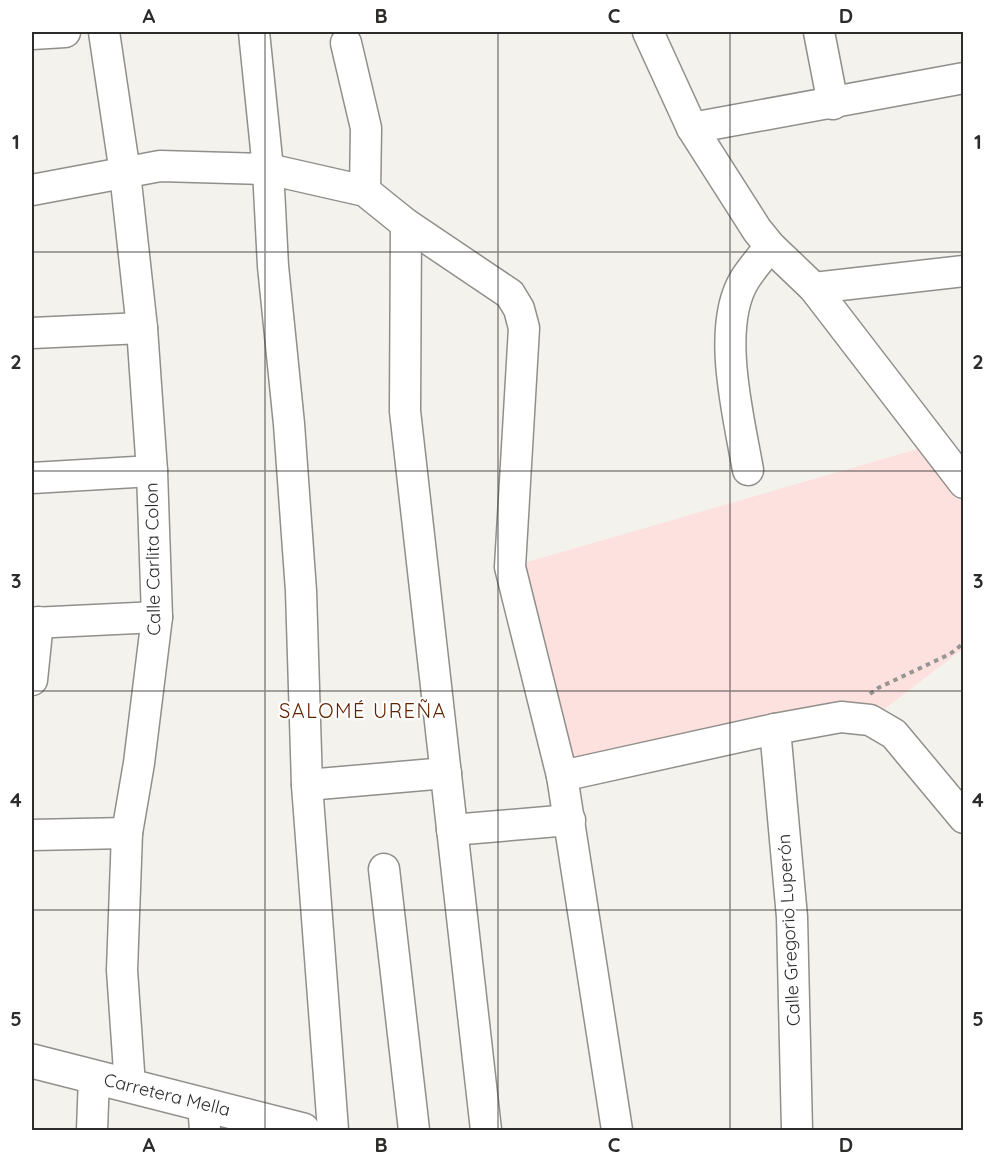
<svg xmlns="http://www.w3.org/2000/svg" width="995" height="1162" font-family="Quicksand,sans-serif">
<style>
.education{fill:#fce1df}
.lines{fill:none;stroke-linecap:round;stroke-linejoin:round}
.minor-casing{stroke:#918f8b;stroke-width:33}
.major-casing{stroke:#918f8b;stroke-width:36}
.path{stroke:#969592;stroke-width:4;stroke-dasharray:4.5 4.5;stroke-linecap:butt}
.minor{stroke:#fff;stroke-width:30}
.major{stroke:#fff;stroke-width:33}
.grid{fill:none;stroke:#2d2c2b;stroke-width:1.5;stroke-opacity:0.55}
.labels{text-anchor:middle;stroke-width:4.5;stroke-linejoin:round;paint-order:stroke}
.street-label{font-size:18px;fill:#2d2c2b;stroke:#fff}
.neighbourhood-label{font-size:20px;letter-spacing:1.5px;fill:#612300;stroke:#fff}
.neatline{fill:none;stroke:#2d2c2b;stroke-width:2}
.grid-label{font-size:20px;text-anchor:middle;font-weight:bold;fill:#2d2c2b}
</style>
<rect width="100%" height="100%" fill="#f4f2ed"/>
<path class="education" d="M928 446 963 503V649L870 720 562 776 510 567Z"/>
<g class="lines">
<defs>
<g id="minor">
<path d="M104 32 125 173 142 328 152 471 157 617 139 763 127 833 122 970 130 1086"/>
<path d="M254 32 268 169 273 266 289 424 301 591 307 785 333 1130"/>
<path d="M648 32 692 128 757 230 770 246 814 288 964 483"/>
<path d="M819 32 833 104"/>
<path d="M32 34 65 32"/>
<path d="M346 43 366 128 365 191"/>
<path d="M692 128 964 78"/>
<path d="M32 190 160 166 268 169 365 191 406 224 510 294 519 309 524 328 510 567 562 776 617 1130"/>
<path d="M406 224 405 411 486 1130"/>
<path d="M814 288 964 271"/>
<path d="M32 333 142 328"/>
<path d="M748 470C739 418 715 327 745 279 752 268 762 257 770 246"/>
<path d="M32 478 152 471"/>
<path d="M32 623 157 617"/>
<path d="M32 680 38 622"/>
<path d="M775 729 792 917 797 1130"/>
<path d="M562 776 775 729 841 717 870 720 894 734 964 818"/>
<path d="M307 785 446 773"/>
<path d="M452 830 570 820"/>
<path d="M32 835 127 833"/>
<path d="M384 869 414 1130"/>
<path d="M203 1104 205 1130"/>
<path d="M92 1130 94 1077"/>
</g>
<path id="major" d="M32 1061 303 1130"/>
</defs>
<use href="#minor" class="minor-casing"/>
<use href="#major" class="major-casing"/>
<path class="path" d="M870 694 878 688 950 654 964 643"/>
<use href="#minor" class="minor"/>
<use href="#major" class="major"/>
</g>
<path class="grid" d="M265 32V1130M498 32V1130M730 32V1130M32 252H964M32 471H964M32 691H964M32 910H964"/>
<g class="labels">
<g class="street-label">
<text transform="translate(153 559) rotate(-91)" y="6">Calle Carlita Colon</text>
<text transform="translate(789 930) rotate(-93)" y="6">Calle Gregorio Luperón</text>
<text transform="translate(167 1095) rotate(14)" y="6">Carretera Mella</text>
</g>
<g class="neighbourhood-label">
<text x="363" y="718">SALOMÉ UREÑA</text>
</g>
</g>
<rect width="995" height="1162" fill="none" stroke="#ffffff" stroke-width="66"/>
<rect x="33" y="33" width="929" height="1096" class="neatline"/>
<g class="grid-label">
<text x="149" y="23">A</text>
<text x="381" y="23">B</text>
<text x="614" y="23">C</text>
<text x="846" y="23">D</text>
<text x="16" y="149">1</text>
<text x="978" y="149">1</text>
<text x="16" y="369">2</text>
<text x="978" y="369">2</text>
<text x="16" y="588">3</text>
<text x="978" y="588">3</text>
<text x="16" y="807">4</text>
<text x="978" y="807">4</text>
<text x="16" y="1026">5</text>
<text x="978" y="1026">5</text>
<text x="149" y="1152">A</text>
<text x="381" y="1152">B</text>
<text x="614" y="1152">C</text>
<text x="846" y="1152">D</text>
</g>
</svg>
